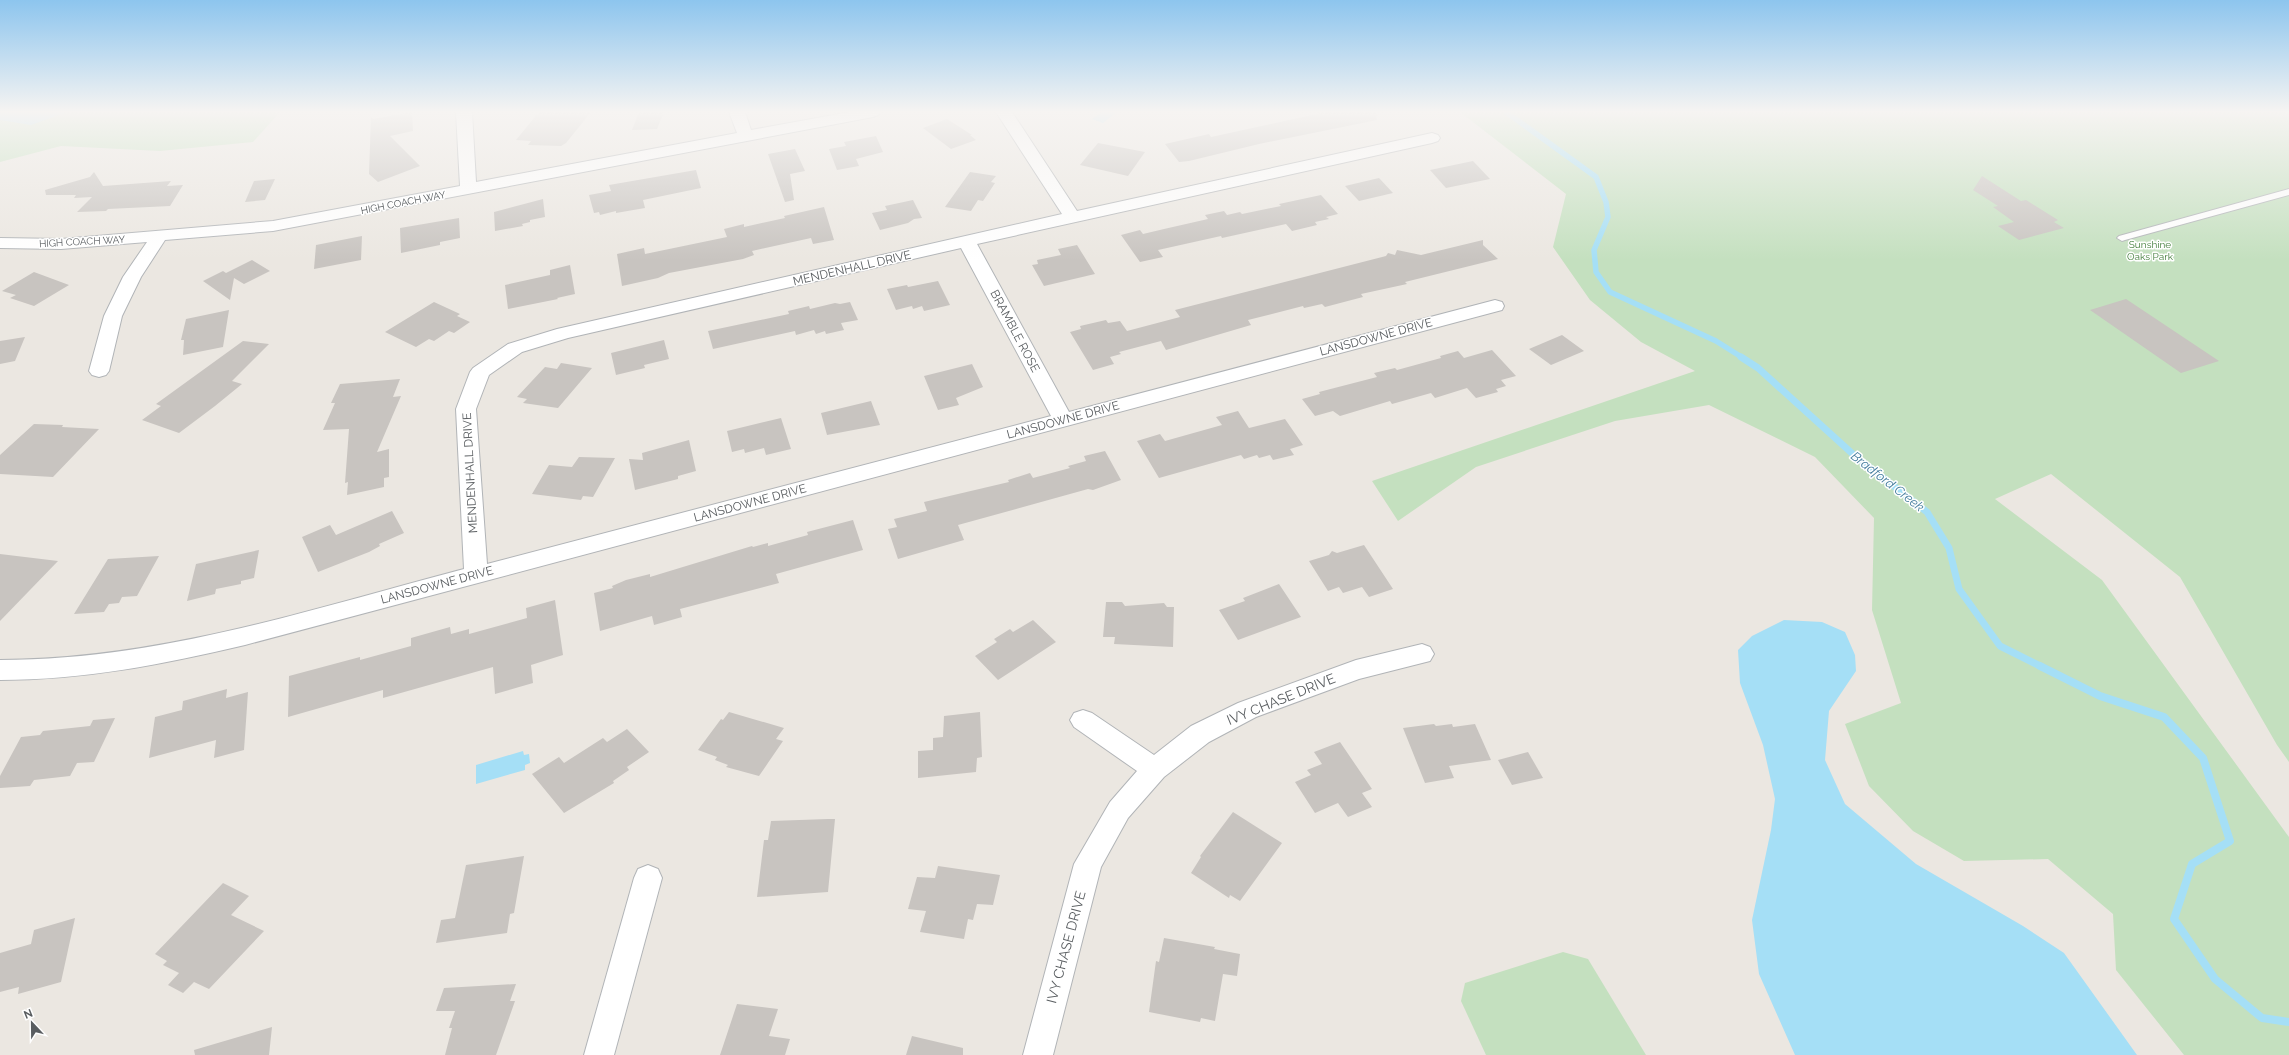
<svg xmlns="http://www.w3.org/2000/svg" width="2289" height="1055" font-family="Raleway,sans-serif">
<style>
.green{fill:#c4e0bf}
.water{fill:#a5dff6}
.lines{fill:none;stroke-linecap:round;stroke-linejoin:round}
.stream-far2{stroke:#a5dff6;stroke-width:5.5}
.stream-far1{stroke:#a5dff6;stroke-width:7}
.stream{stroke:#a5dff6;stroke-width:8}
.building{fill:#c8c4c0}
.lane-casing{stroke:#b1b4b7;stroke-width:2}
.street-casing{stroke:#b1b4b7;stroke-width:2}
.lane{fill:#fff;fill-rule:evenodd}
.street{fill:#fff;fill-rule:evenodd}
.labels{text-anchor:middle;stroke-width:3;stroke-linejoin:round;paint-order:stroke}
.far-street-label{font-size:10px;fill:#595d60;stroke:#fff}
.far-park-label{font-size:10px;fill:#427d3b;stroke:#fff}
.street-label{font-size:12px;fill:#595d60;stroke:#fff}
.water-label{font-size:13px;font-style:italic;fill:#437c9d;stroke:#fff}
.near-street-label{font-size:14px;fill:#595d60;stroke:#fff}
</style>
<rect width="100%" height="100%" fill="#ebe7e1"/>
<g class="green">
<path d="M0 112H280L253 142 160 151 61 146 0 162Z"/>
<path d="M1460 112H2289V762L2277 745 2180 577 2051 474 1995 499 2102 580 2289 837V1055H2184L2116 970 2113 914 2048 859 1964 861 1913 831 1869 786 1845 724 1901 703 1872 610 1874 518 1815 457 1709 405 1615 421 1476 467 1398 521 1372 481 1695 371 1641 342 1590 300 1553 247 1566 194Z"/>
<path d="M1563 952 1588 959 1646 1055H1486L1461 1001 1465 983Z"/>
</g>
<g class="water">
<path d="M0 112H67L31 125 0 120Z"/>
<path d="M1102 112H1117L1103 123 1092 119Z"/>
<path d="M1784 620 1822 622 1845 632 1855 655 1856 671 1829 711 1825 760 1845 804 1916 864 2023 926 2064 953 2137 1055H1795L1759 974 1752 920 1771 830 1775 799 1763 745 1740 683 1738 650 1752 636Z"/>
<path d="M523 751 524 755 529 754 530 763 525 765V770L476 784V765Z"/>
</g>
<g class="lines">
<path class="stream-far2" d="M1506 112 1596 177 1606 202 1608 217 1594 250 1596 272 1610 292 1716 341 1743 358"/>
<path class="stream-far1" d="M1741 357 1758 368 1855 456 1927 512 1949 548 1959 589 2000 646 2042 667"/>
<path class="stream" d="M2040 666 2100 696 2164 717 2203 758 2230 841 2192 864 2174 919 2215 979 2262 1018 2289 1022"/>
</g>
<g class="building">
<path d="M412 112 413 131 390 136 420 166 378 182 369 174 371 117 373 119Z"/>
<path d="M539 112H591L566 143 561 146 528 145 531 141 516 140Z"/>
<path d="M639 112H664L657 129 632 130Z"/>
<path d="M1326 112H1376L1377 120 1259 144 1189 161 1179 162 1165 144 1209 134 1211 137Z"/>
<path d="M947 119 972 135H970L976 140 951 149 923 128Z"/>
<path d="M876 136 883 152 856 159 859 166 837 170 829 149 846 146 844 142Z"/>
<path d="M1098 143 1145 152 1128 176 1080 165Z"/>
<path d="M795 149 805 171 790 174 794 200 785 202 768 154Z"/>
<path d="M1473 161 1490 179 1446 188 1430 170Z"/>
<path d="M696 170 701 188 643 200 645 208 616 213V211L600 215 599 212 594 213 589 195 611 191 609 185Z"/>
<path d="M94 172 103 186 171 181 167 186 183 185 170 206 108 209 106 211 77 212 92 197 74 198 76 195H46L45 190 90 177Z"/>
<path d="M970 172 996 176 991 182 995 183 983 201 978 200 971 211 945 207Z"/>
<path d="M1982 176 2021 201 2026 200 2058 220 2054 222 2064 228 2019 240 1998 226 2014 222 1993 207 1998 206 1973 190Z"/>
<path d="M1379 178 1393 193 1359 201 1345 186Z"/>
<path d="M275 179 265 200 245 202 254 181Z"/>
<path d="M1321 195 1338 214 1326 217 1329 219 1315 222 1317 225 1292 231 1286 224 1222 238 1221 236 1158 250 1163 257 1140 262 1121 235 1140 230 1143 234 1164 229 1208 219 1205 215 1224 211 1227 215 1240 212 1242 214 1281 206 1279 204Z"/>
<path d="M543 199 545 217 530 220V222L522 224 523 226 495 231 494 212Z"/>
<path d="M913 200 922 218 914 219 908 223 880 230 872 213 887 210 885 206Z"/>
<path d="M824 207 834 240 813 244 811 238 752 251 754 255 743 259 669 273 658 278 622 286 617 254 644 248 645 254 727 237 724 229 744 224V227L785 218 784 216Z"/>
<path d="M459 218 460 238 440 242V245L401 253 400 228Z"/>
<path d="M362 236 361 260 314 269 316 245Z"/>
<path d="M1483 240V245L1498 259 1405 282 1407 284 1361 294 1363 297 1325 307 1322 304 1304 308 1303 306 1248 320 1251 325 1166 350 1161 341 1119 352 1121 354 1110 357 1114 364 1093 370 1070 332 1081 329 1080 326 1106 320 1108 323 1120 321 1127 331 1180 317 1175 310 1386 256 1388 253 1395 255 1397 250 1421 255Z"/>
<path d="M1077 245 1095 274 1044 286 1032 265 1038 264 1037 260 1061 255 1058 249Z"/>
<path d="M252 260 270 271 244 284 234 278 230 300 203 281 223 271 226 273Z"/>
<path d="M570 265 575 294 557 298 558 299 508 309 505 285 550 275V270Z"/>
<path d="M34 272 69 285 34 306 10 298 16 295 2 291Z"/>
<path d="M938 281 950 305 924 311 922 306 913 309 912 306 896 310 887 289 907 285 908 287Z"/>
<path d="M2126 299 2219 361 2181 373 2090 310Z"/>
<path d="M434 302 460 314 457 316 470 322 454 333 449 331 434 341 429 339 416 347 385 332Z"/>
<path d="M850 302 858 320 841 323 844 330 826 334 825 331 816 334 814 330 796 335 795 331 713 349 708 331 789 314 788 311 809 306 810 309 835 303 840 304Z"/>
<path d="M229 310 223 347 183 355 184 340H181L186 319Z"/>
<path d="M1562 335 1584 351 1551 365 1529 349Z"/>
<path d="M25 337 15 361 0 364V341Z"/>
<path d="M664 340 669 359 644 365 645 368 616 375 611 353Z"/>
<path d="M243 341 269 344 232 381 242 384 215 406 179 433 142 420 161 406 156 404Z"/>
<path d="M1492 350 1516 376 1501 380 1506 386 1496 389 1498 392 1476 398 1467 388 1435 398 1431 393 1392 404 1390 401 1340 416 1333 411 1315 416 1302 399 1320 394 1319 392 1377 377 1374 373 1395 368 1397 370 1441 358 1440 356 1458 351 1464 358Z"/>
<path d="M561 363 592 368 558 408 523 403 527 399 517 397 545 367 557 369Z"/>
<path d="M972 364 983 387 956 398 959 405 938 410 924 376Z"/>
<path d="M400 379 393 397 401 396 377 452 389 449V477L384 478V487L347 495 348 482 345 483 349 429 323 430 335 403H331L340 384Z"/>
<path d="M871 401 880 425 827 435 821 413Z"/>
<path d="M1238 411 1249 428 1285 419 1303 445 1290 449 1294 455 1273 460 1270 455 1259 458 1257 455 1244 459 1241 455 1159 478 1137 441 1160 434 1165 441 1222 425 1216 417Z"/>
<path d="M781 418 791 449 766 455 764 448 745 453 744 449 732 452 727 431Z"/>
<path d="M34 424 63 425 62 427 99 429 53 477 0 474V455Z"/>
<path d="M689 440 696 471 678 476V479L635 490 629 459 643 460 642 453Z"/>
<path d="M1105 451 1121 480 1093 490 1088 489 958 525 964 540 898 559 888 529 897 527 894 519 927 511 924 502 1009 482 1008 480 1030 473 1033 478 1070 468 1068 466 1086 461 1084 456Z"/>
<path d="M579 457 615 458 593 497 583 496 581 500 532 494 549 465 572 467Z"/>
<path d="M392 511 404 533 379 544 380 546 369 552 318 572 302 537 330 525 336 535Z"/>
<path d="M853 520 863 550 776 574 779 583 680 609 682 617 654 625 652 616 600 631 594 593 613 588 612 586 626 580 650 574V577L752 546 753 547 768 543V546L808 535 807 532Z"/>
<path d="M1364 545 1393 589 1369 597 1362 587 1343 593 1339 587 1328 591 1309 561 1329 555 1332 551 1337 553Z"/>
<path d="M259 550 254 578 241 581V584L216 589 215 594 187 601 196 564Z"/>
<path d="M0 554 58 561 0 621Z"/>
<path d="M159 556 137 596 122 597 119 603 109 604 104 612 74 614 108 559Z"/>
<path d="M1279 584 1301 617 1238 640 1219 610 1245 601 1243 598Z"/>
<path d="M555 600 563 655 531 665 533 683 495 694 493 667 383 698V690L288 717 289 676 360 657V660L411 646V638L450 627 451 634 469 629V634L527 618 526 608Z"/>
<path d="M1106 602H1122L1125 606 1164 603 1167 607H1174L1173 647 1114 644 1115 637H1103Z"/>
<path d="M1033 620 1056 642 998 680 975 656 997 642 994 639 1010 629 1013 632Z"/>
<path d="M227 689 226 698 248 692 244 750 214 758 216 740 149 758 155 717 182 710 183 701Z"/>
<path d="M729 712 784 728 776 739 783 741 759 776 726 767 728 765 715 760 717 757 698 750 721 719 723 720Z"/>
<path d="M980 712 982 757 977 758 976 772 918 778V751L933 750V738L943 737 944 716Z"/>
<path d="M115 718 94 762 77 763 70 776 34 780 30 786 0 788V776L21 737 40 735 43 731 90 726 93 720Z"/>
<path d="M1434 724 1436 726 1452 724 1453 727 1475 724 1491 760 1449 766 1454 778 1425 783 1403 728Z"/>
<path d="M627 729 649 752 627 767 629 770 613 781 614 783 564 813 532 774 559 757 564 763 603 738 607 742Z"/>
<path d="M1340 742 1372 789 1362 793 1372 807 1348 817 1338 803 1315 813 1295 782 1311 775 1307 770 1322 764 1314 752Z"/>
<path d="M1528 752 1543 778 1512 785 1498 760Z"/>
<path d="M1233 812 1282 843 1240 901 1230 895 1229 898 1191 873 1201 857 1200 856Z"/>
<path d="M828 819H835L828 892 757 897 764 840H768L771 821Z"/>
<path d="M524 856 514 913 510 914 507 933 436 943 441 920 455 918 466 865Z"/>
<path d="M938 866 1000 875 993 905 977 904 973 920 968 919 964 939 920 932 926 911 908 909 917 877 935 878Z"/>
<path d="M223 883 249 896 231 915 264 931 209 989 194 982 183 993 168 985 179 973 163 965 167 961 155 954Z"/>
<path d="M75 918 61 982 18 994 19 987 0 992V953L31 944 34 930Z"/>
<path d="M1164 938 1215 947 1214 949 1240 954 1237 976 1223 974 1215 1021 1201 1018 1200 1022 1149 1012 1156 961 1159 962Z"/>
<path d="M516 984 510 1001H515L496 1055H445L452 1028H449L455 1011H436L444 988Z"/>
<path d="M737 1004 778 1009 769 1036 790 1039 785 1055H720Z"/>
<path d="M272 1027 269 1055H195L194 1050Z"/>
<path d="M912 1036 963 1048V1055H906Z"/>
</g>
<g class="lines">
<defs>
<path id="lane" d="M2289 189V195L2125 240 2122 241 2117 238 2119 236Z"/>
<g id="street">
<path d="M456 112H472L476 182 737 133 729 112H745L751 130 850 112H881L878 115 873 117 273 231 165 240 141 277 122 316 109 371 106 375 99 377 92 375 89 371 104 316 123 277 147 242 61 249 0 248V238L61 239 273 221 460 186Z"/>
<path d="M996 112H1012L1077 211 1432 133 1438 135 1440 138 1438 141 1432 143 977 244 1069 412 1495 300 1502 302 1504 306 1502 310 245 645C164 664 84 680 0 680V660C159 660 312 609 464 569L456 409 470 372 473 368 508 344 557 329 1062 214ZM961 248 1051 416 487 564 476 409 489 375 522 352 568 338Z"/>
<path d="M1422 644 1430 647 1434 654 1430 661 1359 679 1256 717 1209 742 1164 777 1128 818 1101 867 1053 1055H1023L1074 864 1110 802 1137 771 1074 727 1070 720 1074 713 1083 710 1092 713 1154 755 1191 726 1238 703 1356 660Z"/>
<path d="M648 865 658 869 662 878 614 1055H584L634 878 638 869Z"/>
</g>
</defs>
<use href="#lane" class="lane-casing"/>
<use href="#street" class="street-casing"/>
<use href="#lane" class="lane"/>
<use href="#street" class="street"/>
</g>
<linearGradient id="sky" x2="0" y2="1"><stop stop-color="#8dc5ee"/><stop offset="0.43" stop-color="#f6f4f2"/><stop offset="1" stop-color="#f6f4f2" stop-opacity="0"/></linearGradient>
<rect width="2289" height="260" fill="url(#sky)"/>
<g class="labels">
<g class="far-street-label">
<text transform="translate(403 202) rotate(-11)" y="4">HIGH COACH WAY</text>
<text transform="translate(82 241) rotate(-3)" y="4">HIGH COACH WAY</text>
</g>
<g class="far-park-label">
<text x="2150" y="248">Sunshine<tspan x="2150" dy="12">Oaks Park</tspan></text>
</g>
<g class="street-label">
<text transform="translate(852 268) rotate(-13)" y="4">MENDENHALL DRIVE</text>
<text transform="translate(1015 331) rotate(62)" y="4">BRAMBLE ROSE</text>
<text transform="translate(1376 337) rotate(-15)" y="4">LANSDOWNE DRIVE</text>
<text transform="translate(1063 420) rotate(-15)" y="4">LANSDOWNE DRIVE</text>
<text transform="translate(470 473) rotate(-93)" y="4">MENDENHALL DRIVE</text>
<text transform="translate(750 503) rotate(-15)" y="4">LANSDOWNE DRIVE</text>
<text transform="translate(437 585) rotate(-15)" y="4">LANSDOWNE DRIVE</text>
</g>
<g class="water-label">
<text transform="translate(1888 481) rotate(38)" y="5">Bradford Creek</text>
</g>
<g class="near-street-label">
<text transform="translate(1281 699) rotate(-22)" y="5">IVY CHASE DRIVE</text>
<text transform="translate(1066 947) rotate(-75)" y="5">IVY CHASE DRIVE</text>
</g>
</g>
<g transform="translate(32 1023) rotate(338)" stroke="#ffffff" stroke-width="3" paint-order="stroke">
<path d="M0-3L7 15L0 10L-7 15Z" fill="#595d60"/>
<text y="-6" font-size="11" font-weight="bold" text-anchor="middle" fill="#595d60">N</text>
</g>
</svg>
